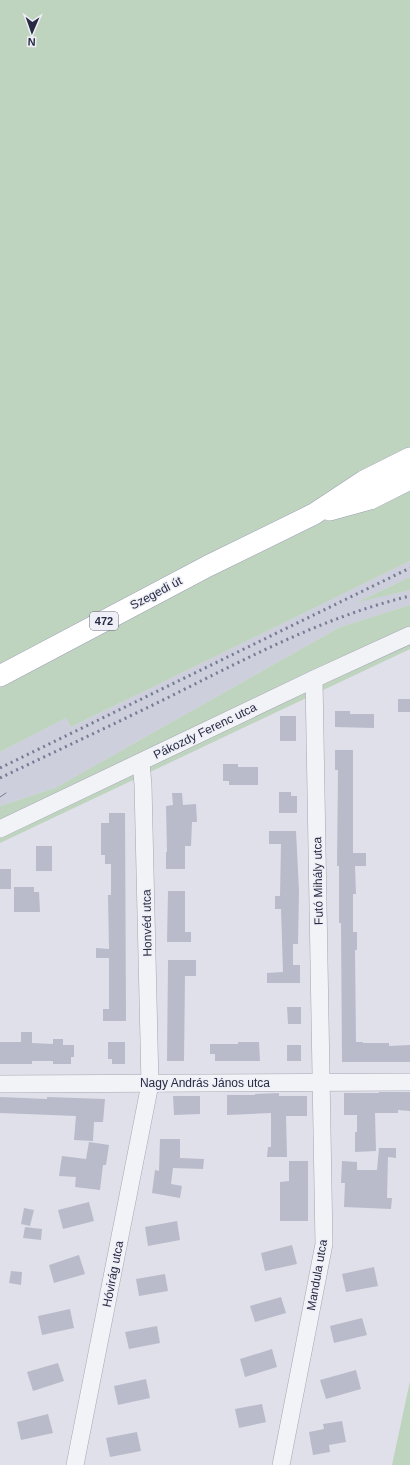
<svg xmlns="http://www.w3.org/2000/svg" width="410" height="1465" font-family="Helvetica,sans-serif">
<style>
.built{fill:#cdcfdc}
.green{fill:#bfd4bf}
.building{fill:#b9bbca}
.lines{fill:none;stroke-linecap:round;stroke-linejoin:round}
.minor-casing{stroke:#a4a6b4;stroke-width:18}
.major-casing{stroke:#9da1b6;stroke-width:22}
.minor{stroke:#f2f3f7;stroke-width:17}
.major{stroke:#fff;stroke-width:21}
.tram{stroke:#777b94;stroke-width:1}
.rail{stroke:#777b94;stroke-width:3;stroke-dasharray:2 4;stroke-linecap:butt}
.labels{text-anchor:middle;stroke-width:3;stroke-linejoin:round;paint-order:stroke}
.shield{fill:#eff0f7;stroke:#636578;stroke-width:1}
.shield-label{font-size:11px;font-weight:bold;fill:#272a42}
.street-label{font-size:12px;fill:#272a42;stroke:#eff0f7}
</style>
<rect width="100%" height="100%" fill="#dfe0e9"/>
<path class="built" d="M410 561V577L357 602 410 590V605L340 627 55 788 0 806V752L66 718 71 727Z"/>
<g class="green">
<path d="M0 0H410V561L71 727 66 718 0 752Z"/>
<path d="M410 577V590L355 603Z"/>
<path d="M410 605V649L0 843V806L55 788 340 627Z"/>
<path d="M410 1381V1465H392Z"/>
</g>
<g class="building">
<rect x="398" y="699" width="12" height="13"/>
<path d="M335 711H350V714H374V728L335 727Z"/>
<rect x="280" y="716" width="16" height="25"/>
<path d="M335 750H353V853H366V866H355L356 894H353V932H357V950H355L356 1042H363V1043H389V1046L410 1045V1062H342L341 923H339V866H337L338 770H335Z"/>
<path d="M223 764H238V767H258V785H229V781H223Z"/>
<path d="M279 792H291V796H297V813H279Z"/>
<path d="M172 793H182L183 805 196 804 197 822H192L191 846H185V869H166V852H167L166 806 173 805Z"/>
<path d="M109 813H125L126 1021H103V1009H109V958H96V948L109 949 108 895H111V864H105V855H101V823H109Z"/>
<path d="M269 831H296L299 891 298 944H293V965H300V983H267V973L283 972 281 909H275V896H280L281 844H269Z"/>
<rect x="36" y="846" width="16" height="25"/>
<rect x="0" y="869" width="11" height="20"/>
<path d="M14 887H34V892H39L40 912H14Z"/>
<path d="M168 891H185V932H191V942H167Z"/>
<path d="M168 960H196V976H185L184 1061H167Z"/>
<path d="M287 1007H301V1024H288Z"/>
<path d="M21 1032H32V1043L53 1044V1039H63V1045H74V1057H71V1064H53V1061H32V1064H0V1042H21Z"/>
<path d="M108 1042H125V1064H112V1059H108Z"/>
<path d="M238 1042H259L260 1061H215V1054H210V1044H238Z"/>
<rect x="287" y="1045" width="14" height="16"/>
<path d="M379 1092H410V1111L398 1110V1113H375L376 1151 355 1152V1132H357V1115H344V1093H379Z"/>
<path d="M279 1093V1096H307V1116H286L287 1157H267L268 1147H271V1113L227 1115V1095H255V1094Z"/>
<path d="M173 1096H200V1114L174 1115Z"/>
<path d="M0 1097 47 1099V1097L105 1099 103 1122H94L93 1141 74 1140 76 1116 0 1113Z"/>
<path d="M160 1139H180V1158L204 1159 203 1169 173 1168 171 1184 182 1186 180 1198 152 1193 155 1170 159 1171Z"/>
<path d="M89 1142 109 1145 106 1165H103L100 1190 75 1187 76 1177 59 1176 62 1156 86 1159Z"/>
<path d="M379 1148H396V1158L388 1157 387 1198H392L391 1209 344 1207 345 1183H341L342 1161 357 1162V1170H377Z"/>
<path d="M289 1161H308V1221H280V1182L289 1181Z"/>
<path d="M89 1202 94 1221 63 1229 58 1210Z"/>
<path d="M24 1208 34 1210 30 1226 21 1224Z"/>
<path d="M177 1221 180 1240 148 1246 145 1227Z"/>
<path d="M25 1227 42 1229 41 1240 23 1238Z"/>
<path d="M292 1245 297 1264 265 1271 261 1253Z"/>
<path d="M79 1255 85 1274 54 1283 49 1265Z"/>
<path d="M374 1267 378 1286 346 1292 342 1274Z"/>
<path d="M11 1271 22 1272 21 1285 9 1283Z"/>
<path d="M165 1274 168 1291 139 1296 136 1279Z"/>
<path d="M281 1297 286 1313 255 1322 250 1306Z"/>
<path d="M70 1309 74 1328 42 1335 38 1316Z"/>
<path d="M362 1318 367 1335 334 1343 330 1326Z"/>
<path d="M157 1326 160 1343 129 1349 125 1332Z"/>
<path d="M272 1349 277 1367 245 1377 240 1359Z"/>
<path d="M58 1363 64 1381 33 1391 27 1372Z"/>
<path d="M356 1370 361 1389 326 1399 320 1380Z"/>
<path d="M146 1379 150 1398 118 1405 114 1386Z"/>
<path d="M262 1404 266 1422 239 1428 235 1409Z"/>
<path d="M48 1414 53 1433 21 1440 17 1422Z"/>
<path d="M342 1421 346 1442 329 1445 330 1452 313 1455 309 1432 324 1429 323 1424Z"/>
<path d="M137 1432 141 1451 110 1457 106 1438Z"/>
</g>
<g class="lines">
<defs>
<g id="minor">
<path d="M0 829 314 679 410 635"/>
<path d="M0 1084 410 1082"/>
<path d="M75 1465 150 1084 143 785 141 762"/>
<path d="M281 1465 324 1244 314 679"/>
</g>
<g id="major">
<path d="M330 510 370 499 410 479"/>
<path d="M0 676 208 566 314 514 364 481 410 458"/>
</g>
</defs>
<use href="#minor" class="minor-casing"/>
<use href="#major" class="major-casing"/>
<use href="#minor" class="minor"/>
<use href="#major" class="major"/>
<path class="tram" d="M0 797 6 793"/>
<g class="rail">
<path d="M0 768 410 568"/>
<path d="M0 778C58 750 117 723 175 694 251 656 327 616 410 596"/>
</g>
</g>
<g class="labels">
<rect class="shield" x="90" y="612" width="28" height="18" rx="3"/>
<g class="shield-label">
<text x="104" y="625">472</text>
</g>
<g class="street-label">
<text transform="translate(156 593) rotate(-28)" y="4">Szegedi út</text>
<text transform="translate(205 731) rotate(-26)" y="4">Pákozdy Ferenc utca</text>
<text transform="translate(318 881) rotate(-91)" y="4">Futó Mihály utca</text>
<text transform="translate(147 923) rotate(-91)" y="4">Honvéd utca</text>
<text x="205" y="1087">Nagy András János utca</text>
<text transform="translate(113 1274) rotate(-79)" y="4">Hóvirág utca</text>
<text transform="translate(317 1275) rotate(-80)" y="4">Mandula utca</text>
</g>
</g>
<g transform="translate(32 32) rotate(182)" stroke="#eff0f7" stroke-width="3" paint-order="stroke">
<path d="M0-3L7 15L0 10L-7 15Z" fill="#272a42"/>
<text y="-6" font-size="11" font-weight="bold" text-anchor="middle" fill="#272a42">N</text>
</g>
</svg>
